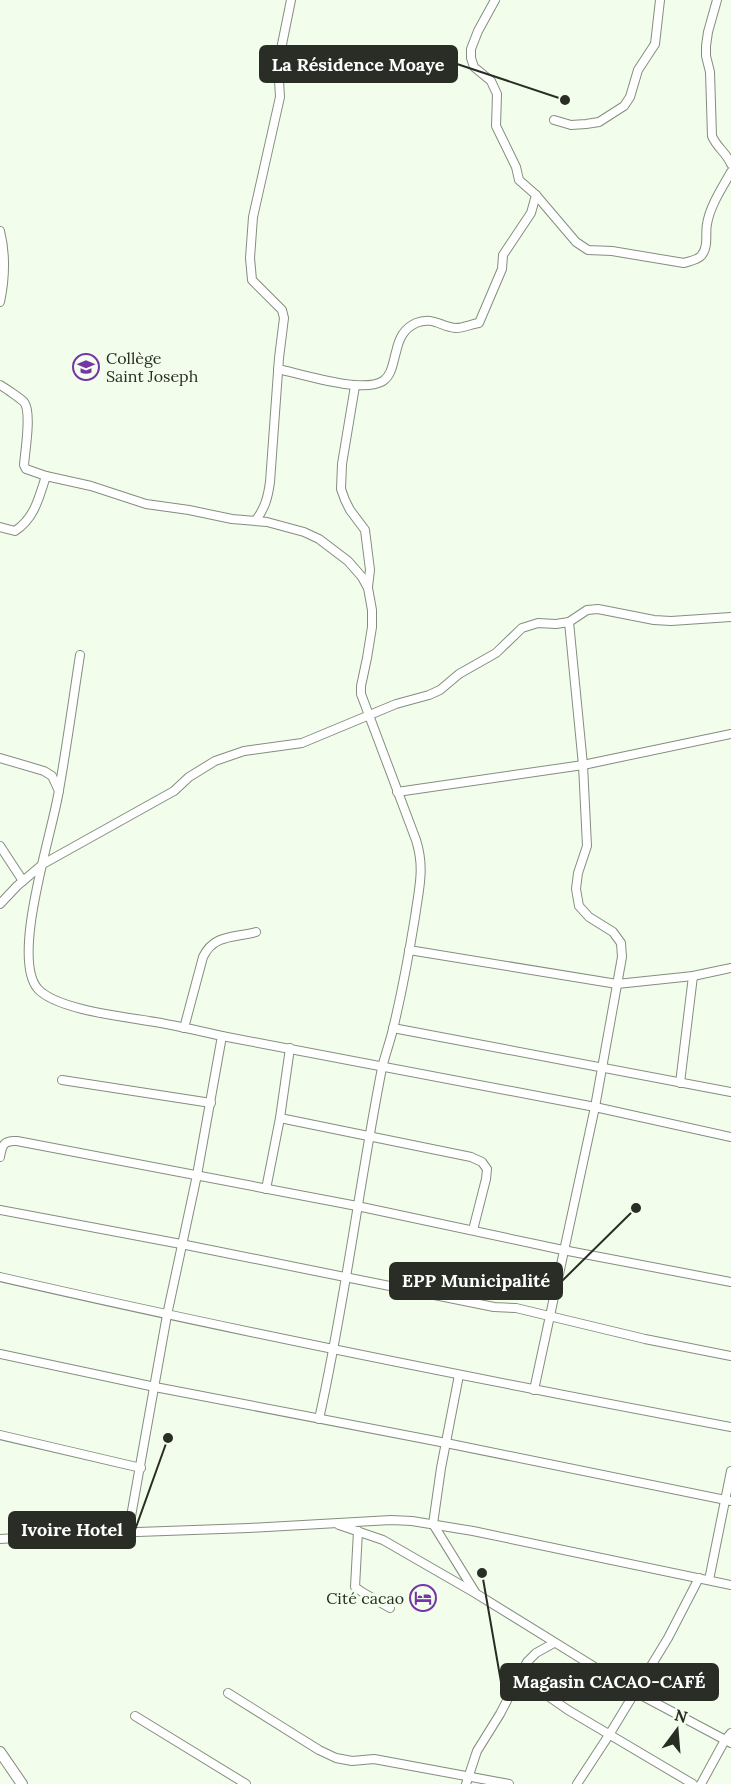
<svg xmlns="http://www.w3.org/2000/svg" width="731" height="1784" font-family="Lora,serif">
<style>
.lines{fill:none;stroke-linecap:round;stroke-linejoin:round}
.minor-casing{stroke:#848e7e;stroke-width:10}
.major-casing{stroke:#848e7e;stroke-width:12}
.minor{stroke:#fff;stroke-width:8}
.major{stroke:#fff;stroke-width:10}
.labels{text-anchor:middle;stroke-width:6;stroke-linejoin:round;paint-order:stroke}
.poi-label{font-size:16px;fill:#292d26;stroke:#f2fdeb;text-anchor:start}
.leader{fill:none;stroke:#292d26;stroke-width:2}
.callout-dot{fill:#292d26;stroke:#f2fdeb;stroke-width:2}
.callout{fill:#292d26;stroke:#292d26;stroke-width:2}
.callout-label{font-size:18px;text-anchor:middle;font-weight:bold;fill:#fff}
</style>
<rect width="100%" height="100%" fill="#f2fdeb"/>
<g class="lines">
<defs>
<g id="minor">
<path d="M495 0 478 31 471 49V58L474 67 491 81 497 94 496 126 516 167 519 180 536 195 576 242 588 250 612 251 684 263C690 261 697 260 701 256 709 247 705 234 707 224 710 206 722 188 731 172"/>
<path d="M717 0 708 32 706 46V56L710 72 712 136C717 148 726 152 731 164"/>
<path d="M554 120 571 125 586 124 599 122 624 106 630 97 638 70 655 44 660 0"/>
<path d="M0 231C6 255 5 278 0 302"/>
<path d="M278 369C301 374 363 394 383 381 392 375 393 362 396 352 399 339 403 329 416 323 433 316 441 327 456 328 463 328 472 324 479 323L502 269 503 255 531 213 536 195"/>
<path d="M0 385C4 387 21 399 24 402 32 412 25 451 24 465L26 469 46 476"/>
<path d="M355 386 342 464 341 489 345 500 350 510 365 530 370 570 368 587"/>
<path d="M256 520C265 508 268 497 270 482L279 358 284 318 282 310 252 280 250 258 253 217 280 97 278 64 291 0"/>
<path d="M0 527 15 531C35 518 39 497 46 476L91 486 146 504 189 510 232 519 267 522 304 532 319 539 348 561 362 577 368 588 372 610V627L367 658 361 686V694L416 840C425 868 419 888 415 917 409 954 402 992 393 1029 390 1042 385 1055 382 1068 359 1185 345 1303 319 1419"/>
<path d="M80 655C73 700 67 745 59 790 53 831 10 958 38 989 57 1010 127 1017 155 1022 178 1026 200 1031 222 1036L595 1107 731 1137"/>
<path d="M0 758 44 771 52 776 59 791"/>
<path d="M397 792 583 765 731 734"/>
<path d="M0 846 23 881"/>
<path d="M0 904 17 886 43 864 174 791 189 777 215 761 244 751 302 743 396 704 429 695 440 690 459 674 496 653 522 628 538 623 556 624 569 622 587 610 598 609 654 620 671 621 731 617"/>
<path d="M409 950 617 984 693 976 731 968"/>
<path d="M184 1028 203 957C214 934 234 938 256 932"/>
<path d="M393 1028 731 1092"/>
<path d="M62 1080 211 1103"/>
<path d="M680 1083 693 976"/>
<path d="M280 1118 471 1157 482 1162 487 1169 486 1179 473 1230"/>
<path d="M0 1157C2 1145 4 1140 17 1141L357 1206 563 1250 731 1282"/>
<path d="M266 1189 280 1118 290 1048"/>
<path d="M0 1210 181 1244 494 1307 516 1308 645 1339 731 1356"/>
<path d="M0 1277C243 1333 487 1381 731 1427"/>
<path d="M0 1354 155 1387 446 1443 731 1501"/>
<path d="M459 1375 441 1468 433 1524 475 1592"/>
<path d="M534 1390 595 1107 622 957 621 943 613 932 589 917 579 906 576 889 578 873 587 846 583 765 569 622"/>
<path d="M0 1435 141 1468"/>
<path d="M339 1525 383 1540 475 1593 635 1692 731 1743"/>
<path d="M358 1531 355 1587 362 1592 390 1608"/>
<path d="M128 1533 167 1315 197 1175 222 1036"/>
<path d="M0 1539 82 1534 249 1528 391 1520 412 1521 473 1531 731 1585"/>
<path d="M709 1580 731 1471"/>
<path d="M519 1676 568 1710 693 1784"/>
<path d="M228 1693 319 1750 336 1758 352 1761 374 1759 509 1784"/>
<path d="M135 1716 246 1784"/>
<path d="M466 1784 477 1751 500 1714 527 1662 536 1653 554 1643"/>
<path d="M577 1784 609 1735 668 1638 699 1578"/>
<path d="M701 1784 725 1740 731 1733"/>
</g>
<path id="major" d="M0 1752 22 1784"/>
</defs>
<use href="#minor" class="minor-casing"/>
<use href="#major" class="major-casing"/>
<use href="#minor" class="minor"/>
<use href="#major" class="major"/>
</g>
<defs>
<symbol id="school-ring" viewBox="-11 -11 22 22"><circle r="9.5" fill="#f2fdeb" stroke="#7534a8" stroke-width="1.5"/><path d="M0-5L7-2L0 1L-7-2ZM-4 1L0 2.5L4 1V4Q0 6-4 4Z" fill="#7534a8"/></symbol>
<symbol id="hotel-ring" viewBox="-11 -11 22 22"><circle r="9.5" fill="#f2fdeb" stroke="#7534a8" stroke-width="1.5"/><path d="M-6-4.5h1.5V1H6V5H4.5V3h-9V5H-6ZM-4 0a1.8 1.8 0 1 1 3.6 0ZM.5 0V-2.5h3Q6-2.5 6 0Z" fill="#7534a8"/></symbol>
</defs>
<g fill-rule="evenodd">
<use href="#school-ring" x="71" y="352" width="30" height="30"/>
<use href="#hotel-ring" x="408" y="1583" width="30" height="30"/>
</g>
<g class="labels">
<g class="poi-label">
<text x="106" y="364">Collège<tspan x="106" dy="18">Saint Joseph</tspan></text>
<text x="404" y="1604" text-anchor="end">Cité cacao</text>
</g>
</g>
<path class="leader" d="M565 100L457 64M636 1208L562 1281M168 1438L135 1530M482 1573L501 1682"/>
<g class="callout-dot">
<circle cx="565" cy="100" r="6"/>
<circle cx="636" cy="1208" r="6"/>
<circle cx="168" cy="1438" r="6"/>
<circle cx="482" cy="1573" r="6"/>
</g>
<g class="callout">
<rect x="260" y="46" width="197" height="36" rx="6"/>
<rect x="390" y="1263" width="172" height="36" rx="6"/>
<rect x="9" y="1512" width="126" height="36" rx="6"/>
<rect x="501" y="1664" width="217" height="36" rx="6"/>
</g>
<g class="callout-label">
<text x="358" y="71">La Résidence Moaye</text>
<text x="476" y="1287">EPP Municipalité</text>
<text x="72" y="1536">Ivoire Hotel</text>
<text x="609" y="1688">Magasin CACAO-CAFÉ</text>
</g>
<g transform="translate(677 1730) rotate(16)" stroke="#f2fdeb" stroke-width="4.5" paint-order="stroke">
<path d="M0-4.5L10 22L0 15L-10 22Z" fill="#292d26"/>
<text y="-9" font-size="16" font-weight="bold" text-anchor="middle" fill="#292d26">N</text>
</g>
</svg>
